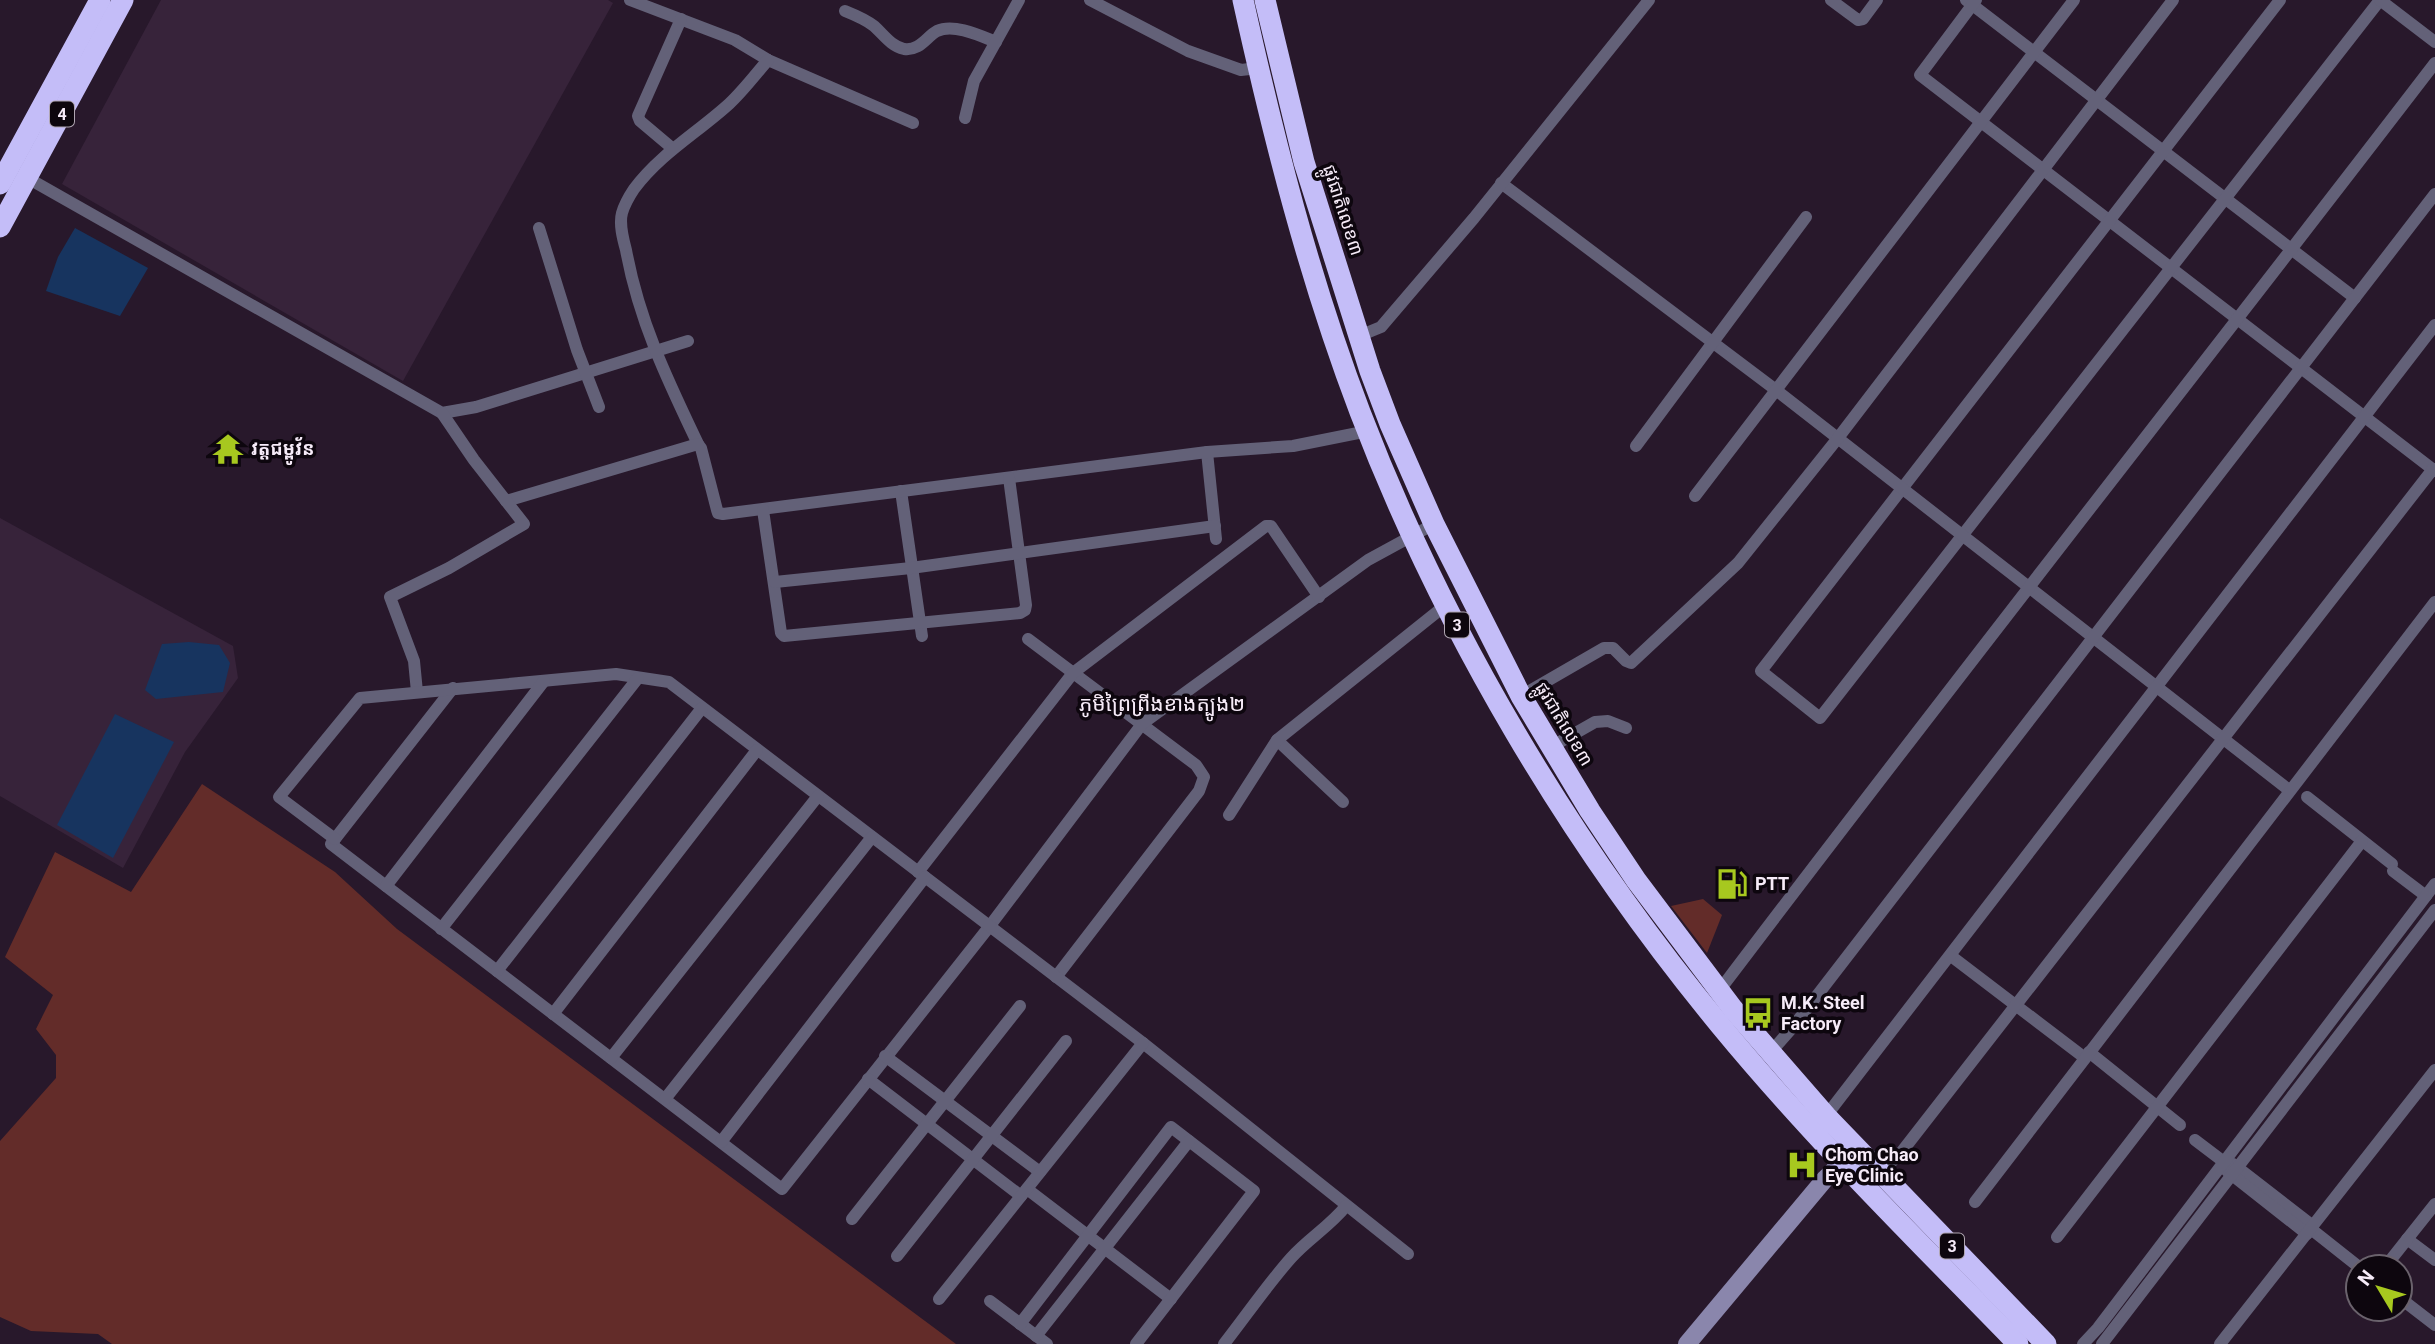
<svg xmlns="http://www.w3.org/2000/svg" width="2435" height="1344" font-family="Roboto,'Noto Sans Khmer',sans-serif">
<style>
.built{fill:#37233a}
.green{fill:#632c29}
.water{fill:#17345f}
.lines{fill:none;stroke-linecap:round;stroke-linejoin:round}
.street{stroke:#636178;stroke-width:12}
.secondary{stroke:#8a86ac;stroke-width:18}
.highway{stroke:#c4bdf8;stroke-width:21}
.labels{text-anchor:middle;stroke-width:7;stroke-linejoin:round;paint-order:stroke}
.shield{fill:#0d060e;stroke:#b0a6b2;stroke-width:2}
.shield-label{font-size:16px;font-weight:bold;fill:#f6ebf8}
.street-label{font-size:18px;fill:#f6ebf8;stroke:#0d060e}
.poi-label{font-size:18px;font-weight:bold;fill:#f6ebf8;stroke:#0d060e;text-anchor:start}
.quarter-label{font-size:21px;fill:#f6ebf8;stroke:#0d060e}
</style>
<rect width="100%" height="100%" fill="#28182b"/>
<g class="built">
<path d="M161 0H608L613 3 403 381 62 184Z"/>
<path d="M0 518 233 646 238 678 185 752 123 868 0 796Z"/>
</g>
<g class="green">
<path d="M202 784 335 872 397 929 956 1344H112L98 1334 31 1331 0 1317V1141L56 1078V1055L36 1029 53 995 5 957 55 852 131 892Z"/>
<path d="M1703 899 1722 915 1707 953 1671 906Z"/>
</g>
<g class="water">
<path d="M75 228 148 268 120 316 46 291 58 257Z"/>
<path d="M189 642 219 645 230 663 223 692 156 699 145 690 162 644Z"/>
<path d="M115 714 174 742 113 858 57 825Z"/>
</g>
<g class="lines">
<g class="street">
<path d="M630 0 735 40 768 60 913 123"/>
<path d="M1090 0 1188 51 1241 70 1258 68"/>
<path d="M1831 0 1858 20 1863 19 1877 0"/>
<path d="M1966 0 2355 298"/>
<path d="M1976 0 1920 75 2435 471"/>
<path d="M2280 0 1761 671 1820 718 2380 0"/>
<path d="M2380 0 2435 42"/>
<path d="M845 11C855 15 865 19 874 26 884 35 891 46 904 49 920 51 926 37 937 31 954 23 981 36 996 42"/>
<path d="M965 118 974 81 1019 0"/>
<path d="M672 148 640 121 638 116 681 19"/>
<path d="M24 176 442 413 476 407 688 341"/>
<path d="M1501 183 1776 390 2289 790"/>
<path d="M539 228 577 350 599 407"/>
<path d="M1359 336 1381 327 1474 218 1649 0"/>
<path d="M698 444C667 379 639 321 626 250 623 239 619 224 622 213 624 206 630 195 634 189 660 154 697 133 729 104 743 91 755 75 768 60"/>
<path d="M1636 446 1806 217"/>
<path d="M1207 452 1216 539"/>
<path d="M901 491 922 636"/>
<path d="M1695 496 2074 0"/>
<path d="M506 501 698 444 701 448 717 510 718 513 723 514 1207 452 1293 446 1368 431"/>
<path d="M763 510 781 633 784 636 1020 613 1025 610 1026 605 1009 478"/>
<path d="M775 582 911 568 1215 526"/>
<path d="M1028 639 1196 765 1204 777 1199 791 1056 977"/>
<path d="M453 688 331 844 782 1189 989 927 1142 724 1368 560 1434 524"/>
<path d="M417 692 414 661 390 597 449 568 524 524 474 460 442 413"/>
<path d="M1521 696 1604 648H1613L1626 661 1631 663 1738 563 1838 438 2173 0"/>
<path d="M1277 740 1343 802"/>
<path d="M1551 747 1595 722 1608 721 1626 728"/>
<path d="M2307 797 2392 864"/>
<path d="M1229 815 1277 740 1447 604"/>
<path d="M335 839 279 797 360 698 616 674 669 682 1143 1043 1408 1254"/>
<path d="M2393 871 2426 896"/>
<path d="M918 872 1073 673 1266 526H1271L1319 597"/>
<path d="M386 886 544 681"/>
<path d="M441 929 638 678"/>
<path d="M1951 956 2085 1058"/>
<path d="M497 971 702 708"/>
<path d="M1719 991C1955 679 2197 373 2435 63"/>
<path d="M553 1014 757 750"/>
<path d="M2089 1052 2180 1125"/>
<path d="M1770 1053 1792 1028 2435 194"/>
<path d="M885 1056 1040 1172"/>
<path d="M611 1058 818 796"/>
<path d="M868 1079 1021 1196"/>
<path d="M665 1099 872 837"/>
<path d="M1826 1116 2435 325"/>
<path d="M2195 1140 2224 1162"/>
<path d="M721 1142 925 877"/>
<path d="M2233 1164 2313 1226"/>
<path d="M2227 1171 2307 1234"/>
<path d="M1877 1175 1900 1154 2433 469"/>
<path d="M1027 1189 1171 1299"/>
<path d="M1975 1202 2435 602"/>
<path d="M852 1219 1020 1006"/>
<path d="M2311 1229 2359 1267"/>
<path d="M2057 1237 2362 841"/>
<path d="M2407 1239 2435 1260"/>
<path d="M897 1256 1066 1041"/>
<path d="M2385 1267 2435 1204"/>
<path d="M2400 1298 2435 1325"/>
<path d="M939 1299 1143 1043"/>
<path d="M990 1301 1047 1344"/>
<path d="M1020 1324 1171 1127 1254 1191 1136 1344"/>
<path d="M1036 1336 1189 1141"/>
<path d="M1224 1344C1246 1316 1267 1285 1291 1258 1308 1239 1330 1226 1346 1206"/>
<path d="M2083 1344 2098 1328 2435 884"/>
<path d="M2102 1344 2435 910"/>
<path d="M2220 1344 2435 1070"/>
</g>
<path class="secondary" d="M1687 1344 1825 1179 1851 1154"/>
<g class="highway">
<path d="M1243 0C1274 140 1309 278 1360 412 1444 632 1571 844 1720 1025 1813 1138 1917 1240 2018 1344"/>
<path d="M1265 0 1304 162 1370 371 1390 424 1434 524 1521 696 1590 811 1636 880 1733 1009 1826 1116 2046 1344"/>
<path d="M0 184 100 0"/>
<path d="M0 227 123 0"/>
</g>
</g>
<defs>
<symbol id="temple-bare" viewBox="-9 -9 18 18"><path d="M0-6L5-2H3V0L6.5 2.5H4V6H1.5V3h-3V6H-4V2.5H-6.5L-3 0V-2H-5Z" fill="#a7c81f" stroke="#0d060e" stroke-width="2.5" paint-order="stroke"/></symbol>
<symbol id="fuel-bare" viewBox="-9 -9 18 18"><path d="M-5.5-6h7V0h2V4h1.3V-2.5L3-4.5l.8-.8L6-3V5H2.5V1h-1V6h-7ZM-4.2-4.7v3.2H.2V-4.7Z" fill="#a7c81f" stroke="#0d060e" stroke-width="2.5" paint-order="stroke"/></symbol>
<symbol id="bus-bare" viewBox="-9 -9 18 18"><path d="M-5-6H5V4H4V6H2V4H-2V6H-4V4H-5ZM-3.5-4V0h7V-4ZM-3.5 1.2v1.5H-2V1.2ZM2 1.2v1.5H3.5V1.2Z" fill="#a7c81f" stroke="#0d060e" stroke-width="2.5" paint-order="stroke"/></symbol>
<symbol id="hospital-bare" viewBox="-9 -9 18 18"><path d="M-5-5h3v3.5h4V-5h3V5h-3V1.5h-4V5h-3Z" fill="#a7c81f" stroke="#0d060e" stroke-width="2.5" paint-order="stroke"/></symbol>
</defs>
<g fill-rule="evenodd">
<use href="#temple-bare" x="206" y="427" width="44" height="44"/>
<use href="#fuel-bare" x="1710" y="862" width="44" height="44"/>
<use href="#bus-bare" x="1736" y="991" width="44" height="44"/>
<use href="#hospital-bare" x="1780" y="1143" width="44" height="44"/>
</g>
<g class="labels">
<g class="shield">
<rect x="50" y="101.5" width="24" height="25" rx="5"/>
<rect x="1445" y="612.5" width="24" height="25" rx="5"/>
<rect x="1940" y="1233.5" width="24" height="25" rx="5"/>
</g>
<g class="shield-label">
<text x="62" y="120">4</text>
<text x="1457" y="631">3</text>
<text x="1952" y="1252">3</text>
</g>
<g class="street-label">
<text transform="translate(1343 210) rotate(72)" y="6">ផ្លូវជាតិលេខ៣</text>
<text transform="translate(1564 724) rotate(59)" y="6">ផ្លូវជាតិលេខ៣</text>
</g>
<g class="poi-label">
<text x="251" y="455">វត្តជម្ពូវ័ន</text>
<text x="1755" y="890">PTT</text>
<text x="1781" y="1009">M.K. Steel<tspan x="1781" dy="21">Factory</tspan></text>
<text x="1825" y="1161">Chom Chao<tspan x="1825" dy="21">Eye Clinic</tspan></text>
</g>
<g class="quarter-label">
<text x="1162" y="711">ភូមិព្រៃព្រីងខាងត្បូង២</text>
</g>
</g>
<g transform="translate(2379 1288) rotate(308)"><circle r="33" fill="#0d060e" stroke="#6a626c" stroke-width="2"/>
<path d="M0-5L12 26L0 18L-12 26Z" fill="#a7c81f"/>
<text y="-10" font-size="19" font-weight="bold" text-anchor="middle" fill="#f6ebf8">N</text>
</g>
</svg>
